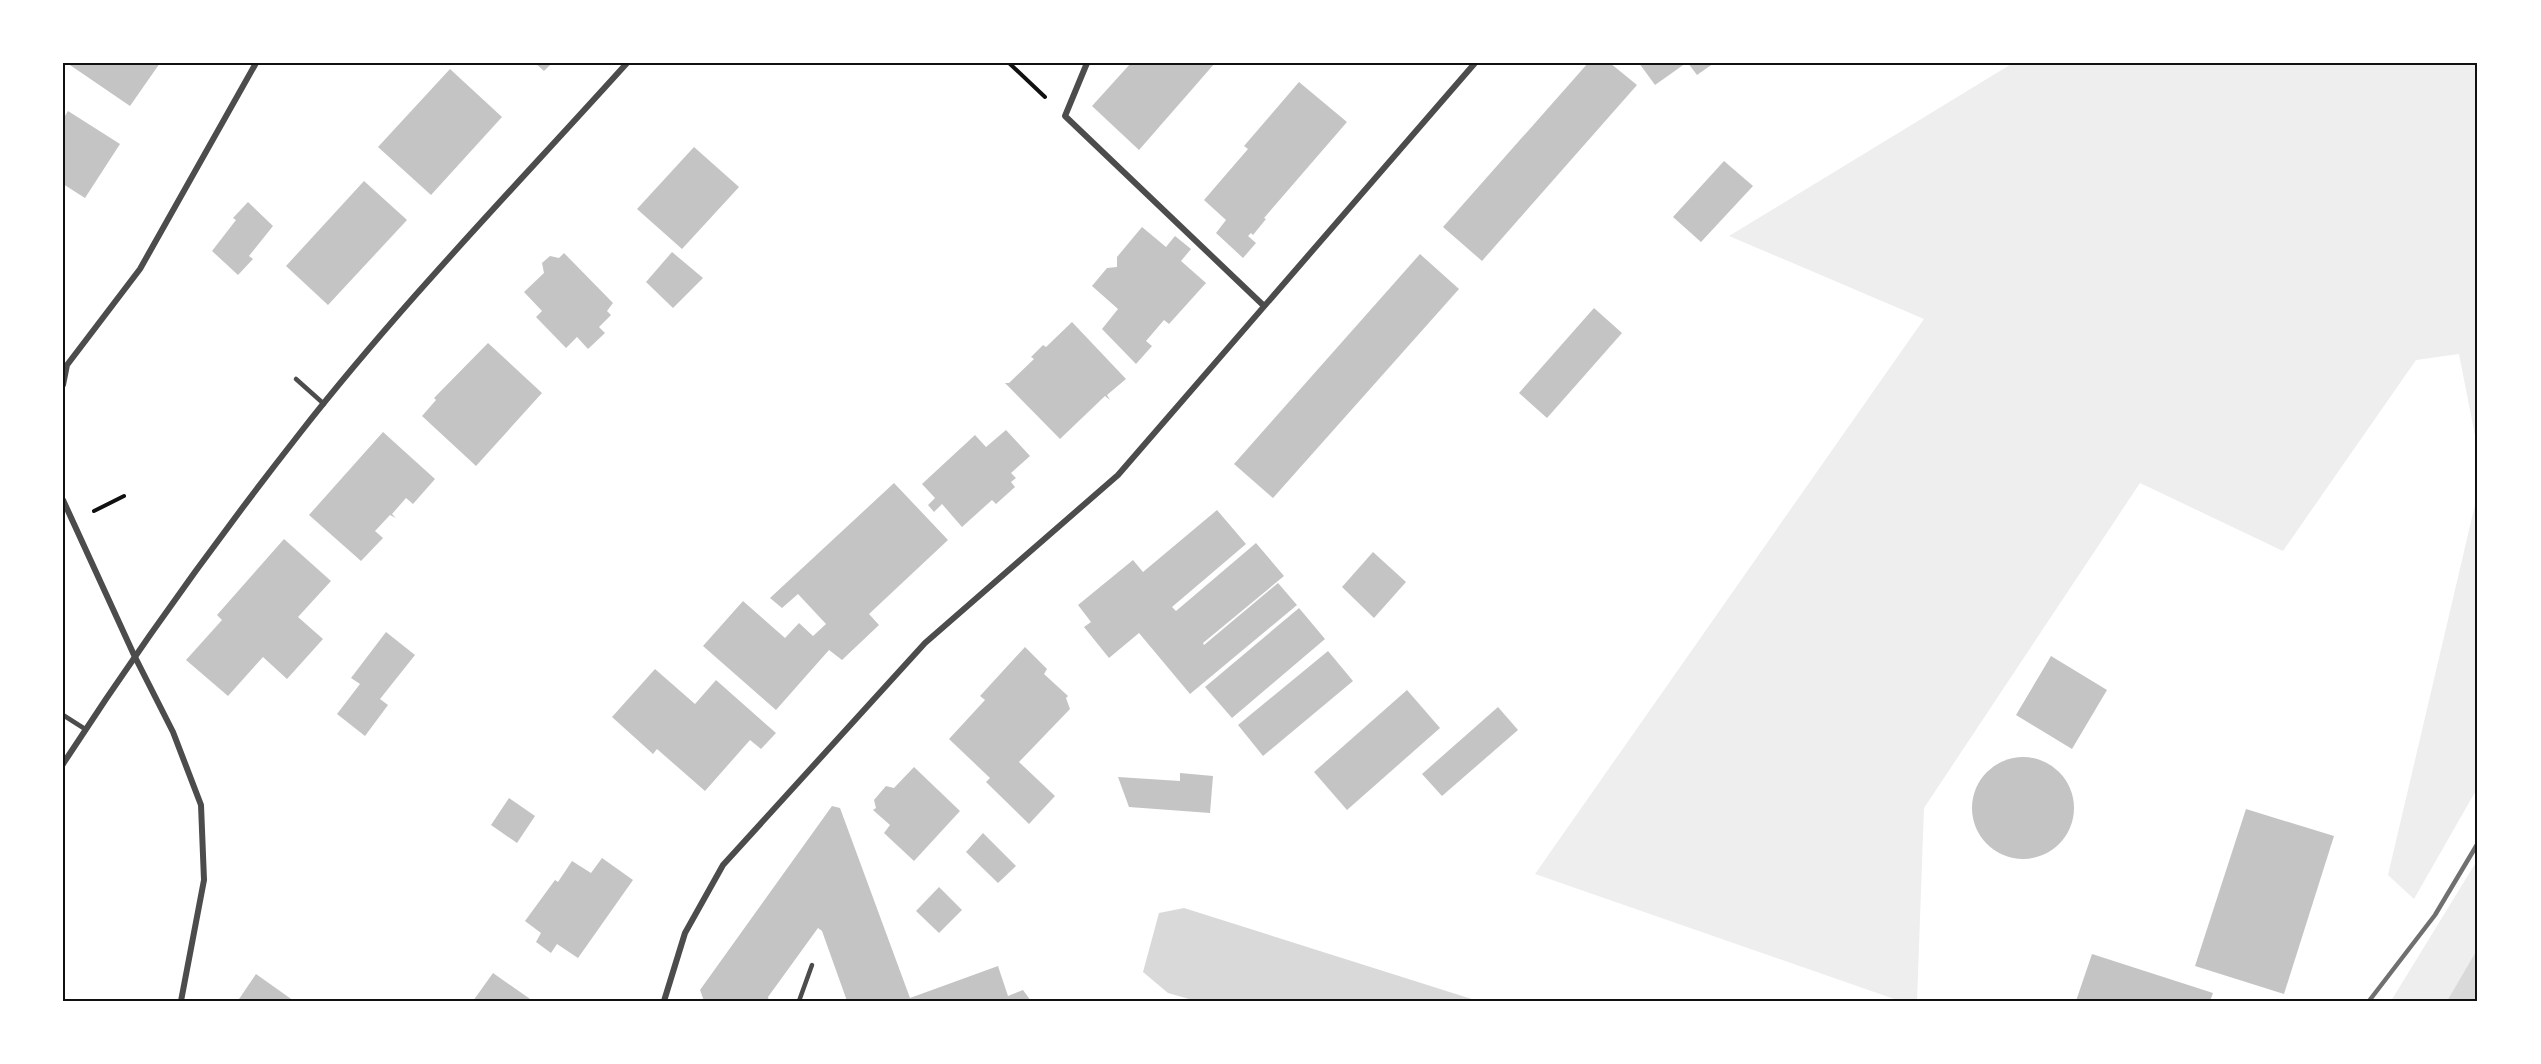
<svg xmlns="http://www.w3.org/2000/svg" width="2541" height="1064" font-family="'Sofia Sans Condensed',sans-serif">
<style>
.green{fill:#eee}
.water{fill:#d9d9d9}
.building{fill:#c4c4c4}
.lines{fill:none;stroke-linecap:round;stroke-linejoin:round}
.path{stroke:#111;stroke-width:4}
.service{stroke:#4c4c4c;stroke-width:4.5}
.minor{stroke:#4c4c4c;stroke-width:6}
.rail{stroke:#707070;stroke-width:4.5}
.neatline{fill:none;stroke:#111;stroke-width:2}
</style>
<rect width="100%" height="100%" fill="#fff"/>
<g class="green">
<path d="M2013 63H2478V451L2459 354 2416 360 2283 551 2140 483 1924 808 1917 1001H1900L1535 874 1924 319 1729 236Z"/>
<path d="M2478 492V787L2414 899 2388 875Z"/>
<path d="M2478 859V948L2447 1001H2391Z"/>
</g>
<g class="water">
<path d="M1184 908 1478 1001H1196L1168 993 1143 972 1159 913Z"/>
<path d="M2478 948V1001H2447Z"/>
</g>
<g class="building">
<path d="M67 63H160L130 106Z"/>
<path d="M535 63H552L544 71Z"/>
<path d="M1131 63H1215L1139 150 1092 106Z"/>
<path d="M1588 63H1610L1637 85 1482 261 1443 227Z"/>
<path d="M1639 63H1686L1655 85Z"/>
<path d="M1688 63H1714L1697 75Z"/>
<path d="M450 69 502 117 431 195 378 147Z"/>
<path d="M1299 82 1347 122 1264 218 1266 219 1253 235 1251 233 1248 236 1256 243 1243 258 1216 233 1226 220 1204 200 1248 149 1244 146Z"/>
<path d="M68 111 120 144 85 198 63 184V119Z"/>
<path d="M694 147 739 187 682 249 637 209Z"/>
<path d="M1724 161 1753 186 1701 242 1673 217Z"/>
<path d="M364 181 407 220 328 305 286 266Z"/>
<path d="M248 202 273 226 249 256 253 259 238 275 212 251 236 220 233 218Z"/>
<path d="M1142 227 1166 247 1175 236 1191 249 1181 261 1206 283 1169 324 1164 320 1146 341 1152 346 1136 364 1102 329 1118 309 1092 286 1107 268 1117 267V257Z"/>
<path d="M672 252 703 278 673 308 646 282Z"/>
<path d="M564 253 613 303 607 311 611 315 599 327 605 333 588 349 577 337 566 348 536 317 542 311 524 292 544 273 542 263 550 256 559 258Z"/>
<path d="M1420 254 1459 289 1273 498 1234 464Z"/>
<path d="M1594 308 1622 333 1547 418 1519 393Z"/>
<path d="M1072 322 1126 379 1107 395 1110 400 1105 396 1060 439 1005 383H1009L1034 359 1031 357 1043 345 1046 347Z"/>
<path d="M488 343 542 393 476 466 422 416 436 400 434 398Z"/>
<path d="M1006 430 1030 456 1011 473 1016 478 1011 482 1015 487 996 504 992 500 962 527 942 504 934 512 928 505 935 498 922 484 975 435 986 447Z"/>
<path d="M383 432 435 479 413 504 406 498 392 514 396 518 390 515 375 531 383 538 361 561 309 515Z"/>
<path d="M894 483 948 540 869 614 879 625 842 660 829 650 776 710 703 646 743 601 785 638 799 623 813 636 826 624 798 594 782 608 770 598Z"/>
<path d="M1217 510 1246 544 1172 607 1176 611 1256 543 1284 576 1203 643 1204 645 1278 583 1297 605 1190 694 1139 633 1109 658 1084 627 1091 622 1078 605 1133 560 1143 572Z"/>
<path d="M284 539 331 581 298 617 323 639 287 679 263 657 228 696 186 660 222 620 217 615Z"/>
<path d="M1373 552 1406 582 1374 618 1342 587Z"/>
<path d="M1299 608 1325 639 1232 718 1205 687Z"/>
<path d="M386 632 415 655 380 699 388 705 365 736 337 714 360 684 351 678Z"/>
<path d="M1025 647 1047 669 1044 674 1068 696 1066 698 1070 709 1019 762 1055 796 1029 824 986 782 990 778 949 739 985 700 980 696Z"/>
<path d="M1328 651 1353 681 1263 756 1238 725Z"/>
<path d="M2051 656 2107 690 2072 749 2016 715Z"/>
<path d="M655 669 695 704 716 680 776 733 761 749 750 740 705 791 657 749 653 754 612 717Z"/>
<path d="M1407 690 1440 728 1347 810 1314 772Z"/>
<path d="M1498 707 1518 730 1442 796 1422 774Z"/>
<circle cx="2023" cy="808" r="51"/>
<path d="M914 767 960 811 914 861 884 833 890 825 873 810 876 808 874 800 886 786 894 788Z"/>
<path d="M1180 773 1213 776 1210 813 1129 807 1118 777 1180 781Z"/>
<path d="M509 798 535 816 517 843 491 825Z"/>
<path d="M832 806 840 808 910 998 998 966 1008 996 1023 990 1031 1001H847L822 931 818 928 768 997 769 1001H704L700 990Z"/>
<path d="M2246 809 2334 836 2284 994 2195 966Z"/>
<path d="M983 833 1016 866 998 883 966 852Z"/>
<path d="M602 858 633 880 578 958 557 944 551 953 536 942 541 933 525 921 555 880 558 882 572 861 591 873Z"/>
<path d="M939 887 962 910 939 933 916 911Z"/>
<path d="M2092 954 2213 993 2210 1001H2076Z"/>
<path d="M493 973 533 1001H473Z"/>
<path d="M256 974 294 1001H240L239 999Z"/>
</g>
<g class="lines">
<g class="path">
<path d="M1009 63 1045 97"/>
<path d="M94 511 124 496"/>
</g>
<g class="service">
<path d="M296 379 324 404"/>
<path d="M63 715 85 729"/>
<path d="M799 1001 812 965"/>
</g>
<g class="minor">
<path d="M1087 63 1065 116 1263 305"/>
<path d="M63 385 67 365 140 269 256 63"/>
<path d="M63 500 134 655 173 732 201 805 204 880 181 1001"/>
<path d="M63 764C137 650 216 540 300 433 401 304 517 185 627 63"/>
<path d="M664 1001 685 933 723 865 925 643 1118 475 1475 63"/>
</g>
<path class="rail" d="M2369 1001 2435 915 2478 843"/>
</g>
<rect width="2541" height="1064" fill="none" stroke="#ffffff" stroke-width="129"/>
<rect x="64" y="64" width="2412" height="936" class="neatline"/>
</svg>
